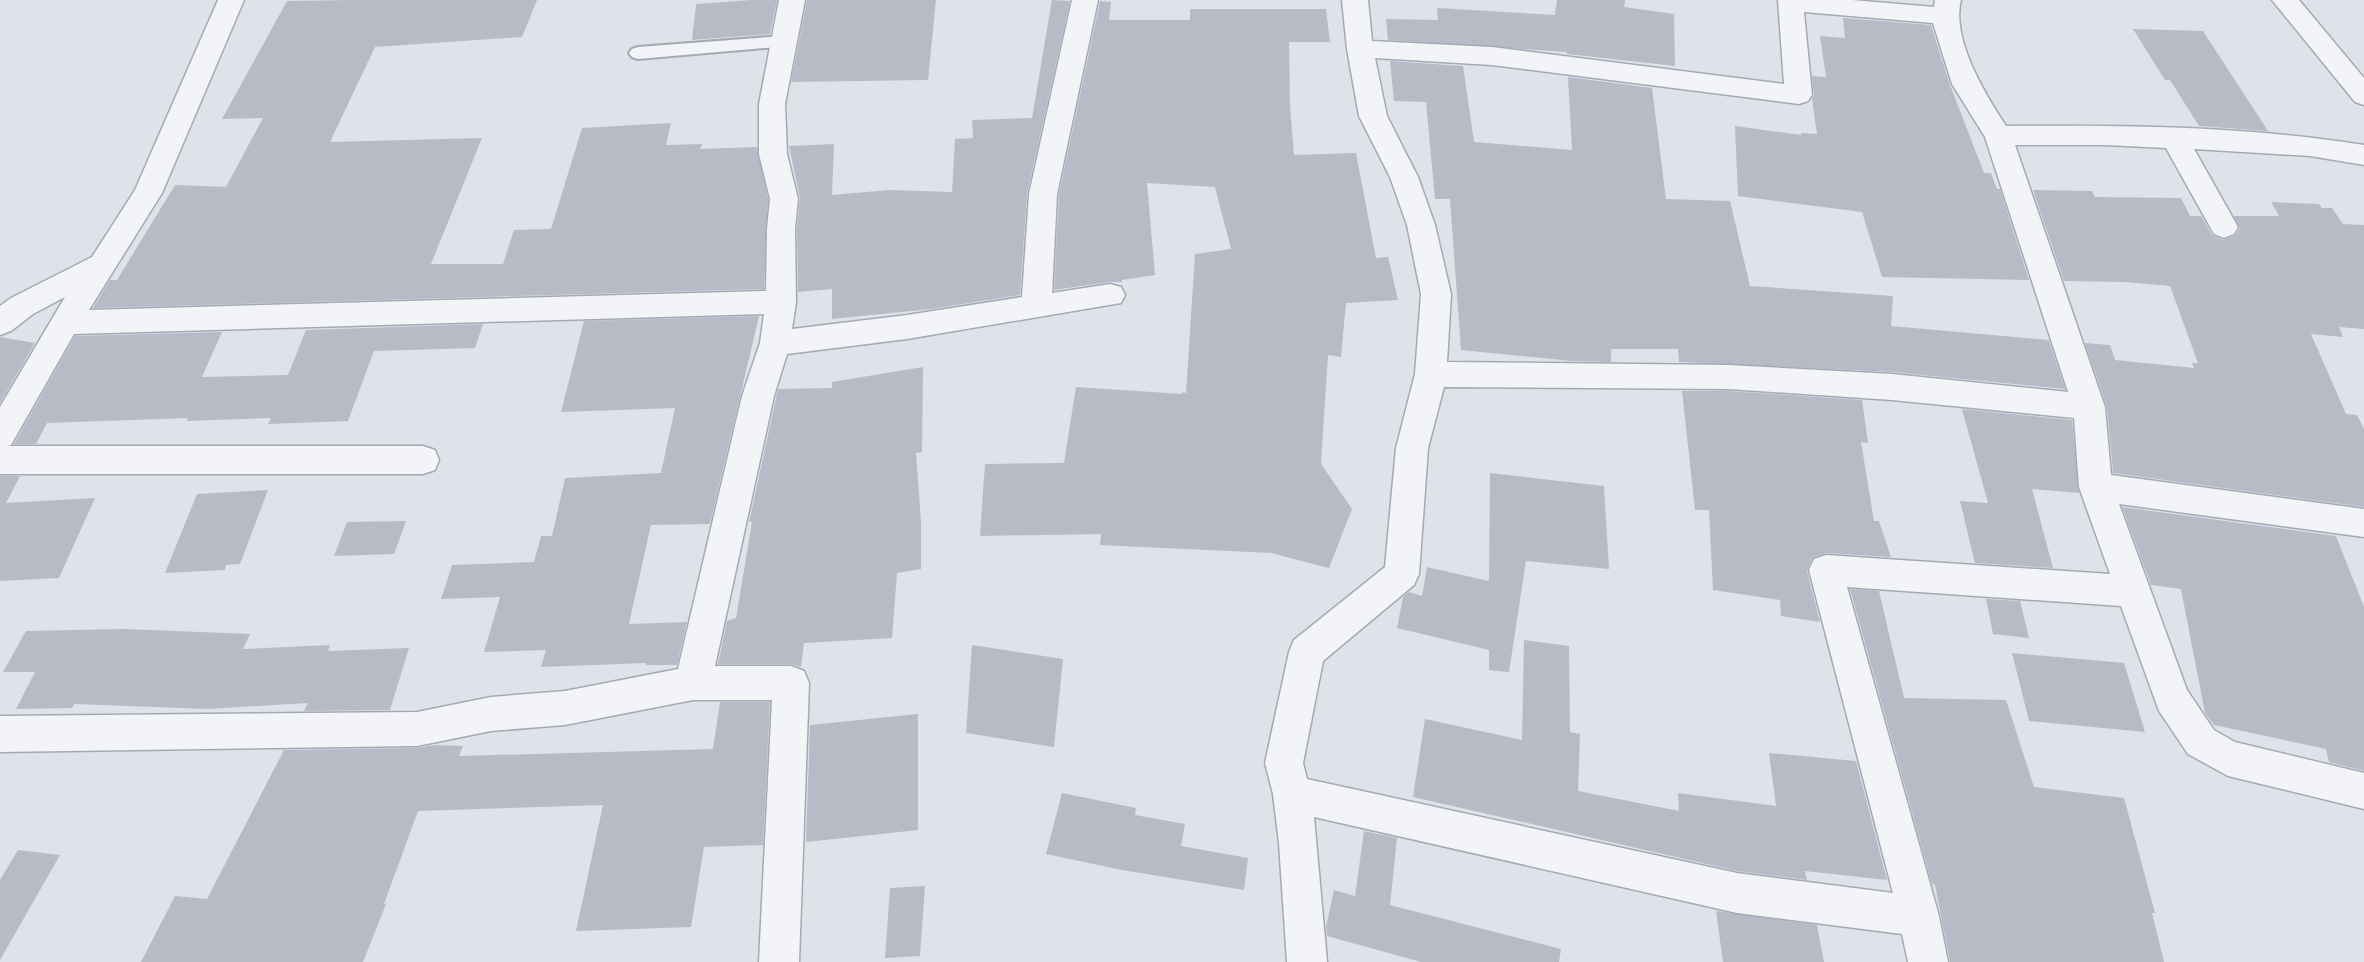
<svg xmlns="http://www.w3.org/2000/svg" width="2364" height="962" font-family="'Archivo Narrow',sans-serif">
<style>
.building{fill:#b7bbc6}
.lines{fill:none;stroke-linecap:round;stroke-linejoin:round}
.service-casing{stroke:#a5a9b3;stroke-width:4}
.minor-casing{stroke:#a5a9b3;stroke-width:3}
.service{fill:#f2f4f7;fill-rule:evenodd}
.minor{fill:#f2f4f7;fill-rule:evenodd}
</style>
<rect width="100%" height="100%" fill="#e0e2e9"/>
<g class="building">
<path d="M351 0H537L522 37 375 47 330 142 482 138 431 264H503L514 230 551 229 582 128 671 123 666 145 702 144 700 149 757 147 768 199 764 289 93 308 110 280H117L175 185 226 187 263 118 222 119 287 1Z"/>
<path d="M752 0H777L770 34 692 40 696 4Z"/>
<path d="M807 0H936L928 80 791 82Z"/>
<path d="M1052 0 1070 1 1027 194 1020 295 931 309 832 319V289L798 292 797 229 800 198 789 146 834 144 832 195 889 190 952 192 955 139 973 138 972 120 1032 118Z"/>
<path d="M1557 0H1625L1624 7 1674 14 1675 66 1567 54V52L1388 40 1386 19 1438 20 1437 8 1555 15Z"/>
<path d="M1100 1 1111 2 1109 20H1190V9H1326L1330 42H1289V36L1290 106 1294 155 1356 153 1376 258 1388 257 1398 300 1346 303 1341 357 1328 355 1321 464 1352 509 1329 568 1271 553 1100 545 1101 534 980 536 985 464 1064 463 1076 387 1182 394V392L1186 393 1195 254 1231 249 1215 187 1147 183 1155 275 1122 280V282H1110L1054 290 1059 194Z"/>
<path d="M1843 18 1931 25 1950 85 1984 173H1991L1997 189H2000L2029 280 1882 277 1862 212 1738 196 1735 126 1801 135V133L1817 134 1812 99 1814 95 1812 76 1826 77 1820 36 1845 38Z"/>
<path d="M2133 29 2203 31 2268 131 2199 126 2170 80H2165Z"/>
<path d="M1390 61 1463 66 1474 142 1572 150 1568 77 1652 88 1666 199 1730 201 1750 286 1893 296 1891 326 2049 340 2065 389 1892 372 1679 362 1678 349H1611V362L1572 361 1461 350 1450 199H1435L1426 102 1394 101Z"/>
<path d="M2033 190 2092 191 2095 197 2181 198 2190 216H2201L2212 235 2223 240 2235 236 2240 228 2234 216H2279L2271 202 2319 204 2322 208H2332L2343 224 2364 225V329L2339 327 2343 337 2311 334 2346 414 2357 415 2364 429V507L2113 473 2107 407 2085 343 2110 345 2115 360 2194 368 2192 363H2198L2170 286 2124 282 2064 281Z"/>
<path d="M759 316 710 524 651 525 629 624 687 622 677 665H646V663L541 667 546 650 484 652 500 597 441 599 452 565 534 562 541 536H552L565 478 661 473 675 408 561 412 584 321Z"/>
<path d="M483 324 475 348 374 351 348 421 268 424 271 418 187 421 188 418 47 423 36 444H14L75 336 222 332 202 377 288 375 306 330Z"/>
<path d="M0 337 35 343 0 403Z"/>
<path d="M923 367 922 452 916 453 921 522V569L897 573 892 638 804 643 801 667 791 664H718L727 621 736 618 752 522H749L778 389 832 388V382Z"/>
<path d="M1682 391H1728L1862 400 1868 443 1861 442 1874 521H1879L1891 557 1826 553 1812 558 1807 571 1820 622 1781 616 1780 600 1713 590 1709 510H1695Z"/>
<path d="M1962 409 2072 420 2079 493 2032 489 2053 568 1975 563 1960 501 1988 503Z"/>
<path d="M1490 473 1604 486 1609 569 1526 561 1509 672 1489 670V650L1397 628 1403 597 1409 592 1422 596 1427 567 1489 581Z"/>
<path d="M0 476H20L6 503 95 498 59 578 0 581Z"/>
<path d="M268 490 240 564 226 565 225 570 165 573 197 494Z"/>
<path d="M2122 507 2336 536 2364 607V771L2329 762 2326 749 2214 725 2205 713 2181 589 2151 585Z"/>
<path d="M406 521 394 554 334 556 347 522Z"/>
<path d="M1850 589 1879 591 1904 698 2006 700 2034 787 2124 798 2155 913H2152L2164 962H1950L1935 885 1932 884Z"/>
<path d="M1986 599 2020 601 2029 638 1993 634Z"/>
<path d="M125 629 250 634 243 649 330 645 328 651 409 648 390 710 304 711 308 703 208 709 74 704 72 708 16 709 35 672H3L26 631Z"/>
<path d="M1524 640 1569 646 1570 732 1580 734 1578 791 1679 811 1678 793 1776 806 1769 753 1856 761 1887 880 1805 871 1807 880 1737 871 1413 797 1425 719 1522 740Z"/>
<path d="M972 645 1063 659 1054 747 966 733Z"/>
<path d="M2012 653 2124 663 2145 732 2029 721Z"/>
<path d="M720 702H770L763 845 704 847 691 927 576 931 603 805 418 811 384 904H386L363 962H141L175 896 207 899 284 750 417 748 435 745 463 746 459 756 713 749Z"/>
<path d="M918 714V830L806 842 810 725Z"/>
<path d="M1062 793 1136 808 1135 815 1185 824 1181 846 1248 858 1244 890 1122 870 1046 854Z"/>
<path d="M1364 831 1397 838 1390 905 1561 949 1559 962H1421L1327 936 1326 927 1334 890 1355 896Z"/>
<path d="M18 850 60 855 0 960V880Z"/>
<path d="M925 886 920 956 885 958 890 888Z"/>
<path d="M1716 911 1817 925 1824 962H1723Z"/>
</g>
<g class="lines">
<defs>
<path id="service" d="M782 36 788 38 791 42 788 46 638 59 632 57 629 53 632 49 638 47Z"/>
<g id="minor">
<path d="M218 0H244L162 193 89 310 766 291 767 229 770 199 759 154V104L779 0H805L785 104 787 154 798 199 795 229 796 302 792 329 907 315 1022 297 1029 194 1072 0H1098L1057 194 1052 293 1110 284 1121 287 1125 295 1121 303 907 339 787 354 774 396 715 666H791L804 671 809 683 799 962H759L772 700H693L565 725 491 731 417 746 0 752V716L417 712 491 697 565 691 678 669 742 396 760 343 764 314 74 334 11 445 8 446H423L435 450 439 460 435 470 423 474H0V407L65 297 33 314 11 331 0 335V306L11 298 92 257 135 190Z"/>
<path d="M1342 0H1368L1372 41 1492 47 1784 84 1778 0H1852L1934 7 1935 0H1961C1951 39 1985 94 2006 126 2125 125 2246 126 2364 145V165L2310 156 2194 149 2238 227 2234 234 2224 238 2214 234 2166 148 2106 145H2015L2105 407 2111 475 2364 509V537L2119 504 2187 690 2214 730 2235 742 2364 773V809L2228 776 2188 754 2159 711 2121 606 1847 587 1939 916 1948 962H1908L1902 934 1737 913 1314 817 1327 962H1287L1279 843 1273 794 1265 763 1289 652 1294 640 1385 567 1396 448 1415 374 1421 294 1407 225 1390 177 1359 116 1347 49ZM1804 12 1933 23 1952 84 1985 137 2068 392 1892 374 1728 365 1447 362 1451 294 1435 225 1418 177 1387 116 1375 58 1492 65 1799 104 1808 101 1812 95ZM1444 387 1728 389 1892 400 2074 418 2079 487 2110 574 1826 555 1814 559 1809 570 1893 893 1737 873 1307 779 1303 763 1323 661 1414 585 1419 574 1428 448Z"/>
<path d="M2272 0H2299L2364 78V105L2355 102Z"/>
</g>
</defs>
<use href="#service" class="service-casing"/>
<use href="#minor" class="minor-casing"/>
<use href="#service" class="service"/>
<use href="#minor" class="minor"/>
</g>
</svg>
